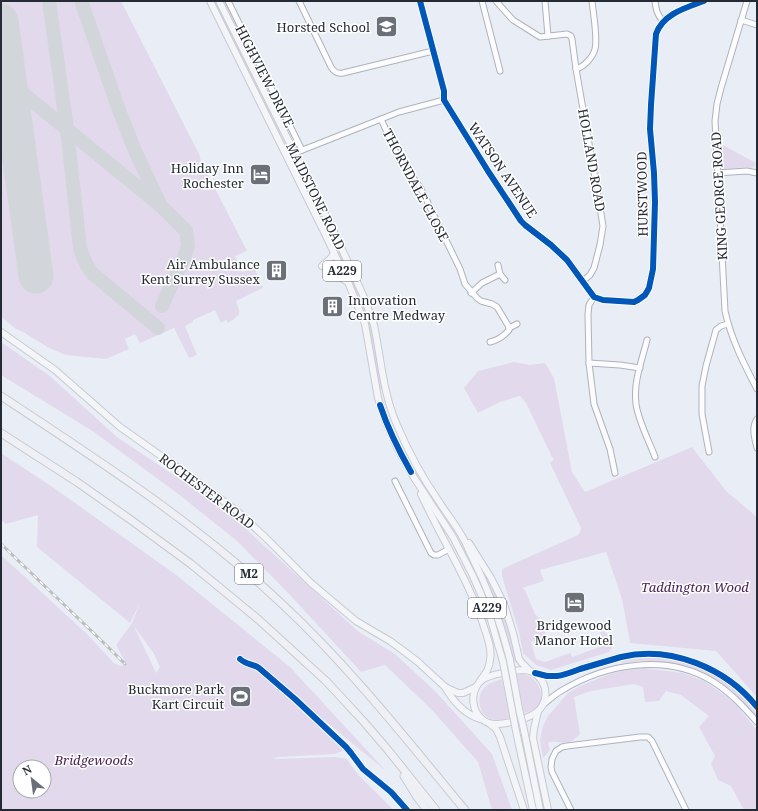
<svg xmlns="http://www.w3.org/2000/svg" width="758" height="811" font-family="'Noto Serif',serif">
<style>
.green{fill:#e2daec;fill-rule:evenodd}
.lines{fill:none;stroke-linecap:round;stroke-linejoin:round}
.taxiway{stroke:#d2d6db;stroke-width:14}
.runway{stroke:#d2d6db;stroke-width:35}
.minor-casing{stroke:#aeb3ba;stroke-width:7}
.major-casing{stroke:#c7cacf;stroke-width:8}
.highway-casing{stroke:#c7cacf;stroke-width:9}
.minor{stroke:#fcfcfe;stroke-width:5}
.major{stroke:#f4f5f9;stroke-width:6}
.highway{stroke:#eff0f6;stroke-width:7}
.rail-casing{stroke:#bcbec0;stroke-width:3}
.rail{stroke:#fff;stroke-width:1.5;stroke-dasharray:4.5;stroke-linecap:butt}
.major-bridge-casing{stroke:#c7cacf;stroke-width:8;stroke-linecap:butt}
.major-bridge{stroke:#f4f5f9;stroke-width:6}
.cycleway-casing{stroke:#fff;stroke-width:8}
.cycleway{stroke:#0057b8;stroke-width:6}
.labels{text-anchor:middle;stroke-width:3;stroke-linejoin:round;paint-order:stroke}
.shield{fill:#fff;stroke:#666b71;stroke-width:1}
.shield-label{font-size:12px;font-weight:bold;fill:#252b34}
.poi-label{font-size:13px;fill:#252b34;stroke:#fff;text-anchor:end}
.street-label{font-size:13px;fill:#252b34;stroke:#fff}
.park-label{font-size:13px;font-style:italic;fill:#492255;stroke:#fff}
</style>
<rect width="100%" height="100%" fill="#e9eef6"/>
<g class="green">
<path d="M1 1H121L199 154 201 161 247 251 235 256 242 272 254 267 263 288 236 301C241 316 242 313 228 323L226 320 221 323 215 310 193 320V322L185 326 197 355 189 358 174 328 140 343 135 334 125 339 129 349 106 359 66 355 49 348 23 332 16 329 1 317Z"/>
<path d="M213 1H217L282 132 279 134Z"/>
<path d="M222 1H226L289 129 287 130Z"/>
<path d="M721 144 756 163 755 166 751 168 748 167 723 169Z"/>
<path d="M310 194H312L351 274 367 313 371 324 383 389 380 390 372 340 367 320 347 274 310 195Z"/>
<path d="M1 342 50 376 117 437 223 508 359 632 395 654 436 692 492 754 512 810H492L478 762 432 710 385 665 361 672 290 595 237 541 182 497 94 432 1 375Z"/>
<path d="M514 362 530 365 545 363 554 378 572 472 585 492 692 447 726 491 757 517V697L716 651 630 643 622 599 606 552 540 570 544 581 522 588 525 590 535 614 543 622 546 637 531 642 536 659 545 662 570 653 572 657 605 645 600 632 604 631 611 639 613 646 609 652 551 670 536 665 523 653 519 632 504 583 502 576V569L578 535 580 532 581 528 550 463 554 459 552 457 526 403 520 396 500 402 478 413 464 388 478 371Z"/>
<path d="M1 453 54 488 175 574 290 667 386 771 247 657 265 678 317 723 345 750 335 754 278 757 273 759 335 757 347 759C359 780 378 792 393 810H254V808L253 810H1V555L87 634 114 663 120 666H123L124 660 116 645 132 623 140 603 130 623 37 547 38 515 6 524 1 520ZM134 626 154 654 160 667 156 673ZM20 767H44V791H20Z"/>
<path d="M487 575C495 591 502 607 507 624 511 636 512 648 517 660L514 662 501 616 485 576Z"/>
<path d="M653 657C699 662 728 677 757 714V718C728 684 695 662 649 661 639 660 630 663 621 663L625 659Z"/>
<path d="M644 668 683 673 704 681 725 695 737 706 757 730V810H744L731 786 718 780 711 764 715 756 699 727 709 716 681 695 666 691 659 701 645 702 643 687 634 684 591 691 574 697 580 734C577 737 573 741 569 742 562 744 554 740 548 743L550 750 543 758 540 740 543 726 548 716 568 693 580 686 610 674 626 670Z"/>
<path d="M523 674C525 675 527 675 529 676 538 680 544 694 540 703 537 709 530 711 524 713L517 675Z"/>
<path d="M502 679 510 718C503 719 497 721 491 719 478 715 476 695 485 687 490 682 496 681 502 679Z"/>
</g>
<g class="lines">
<g class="taxiway">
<path d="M49 1 67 129 80 248C83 258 86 265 92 273L158 328"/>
<path d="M81 1 120 113 136 153 159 202"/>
<path d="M9 82 161 206 186 231 188 246 184 258 162 306"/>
</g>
<path class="runway" d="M1 21 36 276"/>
<defs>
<g id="minor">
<path d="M228 1 302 150"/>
<path d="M299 1 331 67C334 72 337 74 343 73L433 51"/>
<path d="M420 1 444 91V100L488 171 521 221 525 225 551 245 567 260 594 297 603 300 634 302 638 300 645 295 649 288 653 269 655 202 654 173 650 129 651 105 656 34C663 14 685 8 704 1"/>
<path d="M482 1 500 71"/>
<path d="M496 1 513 20 540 37 567 34 571 36 572 39 576 69 599 201 603 226 600 245 594 268 590 275 583 281"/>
<path d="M545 1 548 36"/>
<path d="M655 1C656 9 657 15 663 21"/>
<path d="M747 1 721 88 717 104 715 121 725 311C731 339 744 364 757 389"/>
<path d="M741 20 757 25"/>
<path d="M576 69C584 67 593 57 595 49 598 39 593 12 592 1"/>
<path d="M381 119 399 159 420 187 427 201 460 269 465 284 477 298 481 301 492 304 497 307 509 327V330C504 336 498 340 490 342"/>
<path d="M295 153 399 112 444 100"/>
<path d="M717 173 747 171 757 173"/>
<path d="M498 265 500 274 505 280"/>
<path d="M471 293 482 283 500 274"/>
<path d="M594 297 589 305 588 314 589 363 594 404 610 449 615 473"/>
<path d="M509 328 517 324"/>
<path d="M647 340C642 360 633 383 636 404 638 420 649 441 655 457"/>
<path d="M589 363 620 365 640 368"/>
<path d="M757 419C751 428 755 439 757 448"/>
<path d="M709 452 702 414V386L706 366 716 330 721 326 728 324"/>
<path d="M395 481 431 553 434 555H438L449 549"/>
<path d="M240 659C245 664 253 664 259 668L295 699 346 747 351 753 363 769 391 792 407 810"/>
<path d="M535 673 547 676H557C565 675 572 672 580 669 594 665 607 661 621 657 670 645 726 668 757 707"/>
<path d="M544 704C549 700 554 695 561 691 605 664 665 653 712 681 730 692 743 706 757 722"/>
<path d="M571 810 552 772 551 767 552 759 556 751 562 747 567 746 640 737H648L652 741 686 810"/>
</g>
<g id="major">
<path d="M210 1 326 236 348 282 365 324 378 398 386 422 397 447 413 476 453 537 472 574 481 594 491 620 503 662"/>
<path d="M219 1 333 230 363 295 374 325C381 358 383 394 397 425 408 451 422 477 438 500 446 513 456 525 463 538 466 543 468 549 471 555 488 588 501 623 510 660"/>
<path d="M334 253 331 258 322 266 335 271 340 277 346 281"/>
<path d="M1 332 55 370 120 427 198 482 238 512 267 539 311 583 356 621 390 641 401 649 418 662 444 686 449 689 458 693H463L476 687"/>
<path d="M421 494C442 540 470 582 485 630 488 639 492 650 490 659 490 668 485 674 480 681"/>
<path d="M469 543 491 578 504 604 513 633 519 659 522 663 529 670"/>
<path d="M524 670C544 671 553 697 538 711 529 719 510 723 498 724 474 726 465 694 482 680 488 675 515 670 524 670Z"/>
<path d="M514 681 519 709"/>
<path d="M507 683 512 710"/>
<path d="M445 687C453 701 464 714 480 719"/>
<path d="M538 711 534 729 533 738 548 810"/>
<path d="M490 724 496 729 500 737 524 810"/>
<path d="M524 730 540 810"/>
<path d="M516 731 533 810"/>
</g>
<g id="highway">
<path d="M1 396C98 460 196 523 281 603 349 666 406 739 465 810"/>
<path d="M1 433 77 482 131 520 191 564 259 620 326 681 340 696 364 722 388 750 436 810"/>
<path d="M404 776 417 797 427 810"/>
</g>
</defs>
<use href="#minor" class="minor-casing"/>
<use href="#major" class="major-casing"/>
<use href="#highway" class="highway-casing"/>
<use href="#minor" class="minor"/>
<use href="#major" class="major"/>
<use href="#highway" class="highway"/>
<defs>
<path id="rail" d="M1 544 106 645 125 664"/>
</defs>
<use href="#rail" class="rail-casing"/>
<use href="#rail" class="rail"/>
<defs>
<g id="major-bridge">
<path d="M510 660 514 681"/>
<path d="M503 662 507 683"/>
<path d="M519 709 524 730"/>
<path d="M512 710 516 731"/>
</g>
</defs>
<use href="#major-bridge" class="major-bridge-casing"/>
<use href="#major-bridge" class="major-bridge"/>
<defs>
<g id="cycleway">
<path d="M420 1 444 91V100L488 171 521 221 525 225 551 245 567 260 594 297 603 300 634 302 638 300 645 295 649 288 653 269 655 202 654 173 650 129 651 105 656 34C663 14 685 8 704 1"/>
<path d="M380 405C388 429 399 451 411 472"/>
<path d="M240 659C245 664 253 664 259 668L295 699 346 747 351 753 363 769 391 792 407 810"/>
<path d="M535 673 547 676H557C565 675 572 672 580 669 594 665 607 661 621 657 670 645 726 668 757 707"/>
</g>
</defs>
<use href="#cycleway" class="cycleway-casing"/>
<use href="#cycleway" class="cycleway"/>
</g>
<defs>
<symbol id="school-square" viewBox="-11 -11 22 22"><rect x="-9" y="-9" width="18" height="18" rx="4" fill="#6a6f78" stroke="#fff"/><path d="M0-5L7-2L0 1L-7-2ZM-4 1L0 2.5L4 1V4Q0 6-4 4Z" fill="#fff"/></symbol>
<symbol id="hotel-square" viewBox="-11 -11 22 22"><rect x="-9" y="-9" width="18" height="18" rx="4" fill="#6a6f78" stroke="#fff"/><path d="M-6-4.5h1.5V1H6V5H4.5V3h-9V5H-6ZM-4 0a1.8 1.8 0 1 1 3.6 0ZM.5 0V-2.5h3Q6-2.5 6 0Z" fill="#fff"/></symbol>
<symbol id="building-square" viewBox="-11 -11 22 22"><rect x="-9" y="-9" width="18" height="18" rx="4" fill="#6a6f78" stroke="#fff"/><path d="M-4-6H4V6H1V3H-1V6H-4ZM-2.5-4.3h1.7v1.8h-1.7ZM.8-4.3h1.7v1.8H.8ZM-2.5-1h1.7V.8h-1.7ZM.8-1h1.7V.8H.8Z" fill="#fff"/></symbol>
<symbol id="stadium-square" viewBox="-11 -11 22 22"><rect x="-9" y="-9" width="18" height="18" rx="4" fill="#6a6f78" stroke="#fff"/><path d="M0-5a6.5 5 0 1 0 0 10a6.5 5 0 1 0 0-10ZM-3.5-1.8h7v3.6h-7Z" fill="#fff"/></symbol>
</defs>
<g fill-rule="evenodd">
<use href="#school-square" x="374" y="14" width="25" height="25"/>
<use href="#hotel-square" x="248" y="162" width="25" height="25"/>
<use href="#building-square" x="264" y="258" width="25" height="25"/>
<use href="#building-square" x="320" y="294" width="25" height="25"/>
<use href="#hotel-square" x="562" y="590" width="25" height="25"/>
<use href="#stadium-square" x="228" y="684" width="25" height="25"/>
</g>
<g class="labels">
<g class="shield">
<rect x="323" y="261" width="38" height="20" rx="3"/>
<rect x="235" y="564" width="28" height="20" rx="3"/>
<rect x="468" y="598" width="38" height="20" rx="3"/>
</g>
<g class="shield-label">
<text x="342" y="275">A229</text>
<text x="249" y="578">M2</text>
<text x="487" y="612">A229</text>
</g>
<g class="poi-label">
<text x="370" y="32">Horsted School</text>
<text x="244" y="173">Holiday Inn<tspan x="244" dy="15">Rochester</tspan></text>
<text x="260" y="269">Air Ambulance<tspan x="260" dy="15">Kent Surrey Sussex</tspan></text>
<text x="348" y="305" text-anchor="start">Innovation<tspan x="348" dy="15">Centre Medway</tspan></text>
<text x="574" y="630" text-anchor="middle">Bridgewood<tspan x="574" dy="15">Manor Hotel</tspan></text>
<text x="224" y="694">Buckmore Park<tspan x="224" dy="15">Kart Circuit</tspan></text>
</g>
<g class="street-label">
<text transform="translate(265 76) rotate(63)" y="5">HIGHVIEW DRIVE</text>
<text transform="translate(592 160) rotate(80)" y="5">HOLLAND ROAD</text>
<text transform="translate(503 170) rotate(56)" y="5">WATSON AVENUE</text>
<text transform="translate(416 185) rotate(62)" y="5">THORNDALE CLOSE</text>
<text transform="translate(642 194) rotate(-91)" y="5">HURSTWOOD</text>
<text transform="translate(316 196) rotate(64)" y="5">MAIDSTONE ROAD</text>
<text transform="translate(719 196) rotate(-93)" y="5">KING GEORGE ROAD</text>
<text transform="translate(207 491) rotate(37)" y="5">ROCHESTER ROAD</text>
</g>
<g class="park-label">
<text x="695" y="592">Taddington Wood</text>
<text x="94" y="765">Bridgewoods</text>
</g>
</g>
<rect width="758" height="811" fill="none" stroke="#252b34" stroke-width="4"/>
<g transform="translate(32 779) rotate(331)"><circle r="19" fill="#ffffff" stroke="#a8aaae"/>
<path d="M0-3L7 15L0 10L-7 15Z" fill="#6a6f78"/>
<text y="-6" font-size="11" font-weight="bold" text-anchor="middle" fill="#252b34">N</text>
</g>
</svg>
